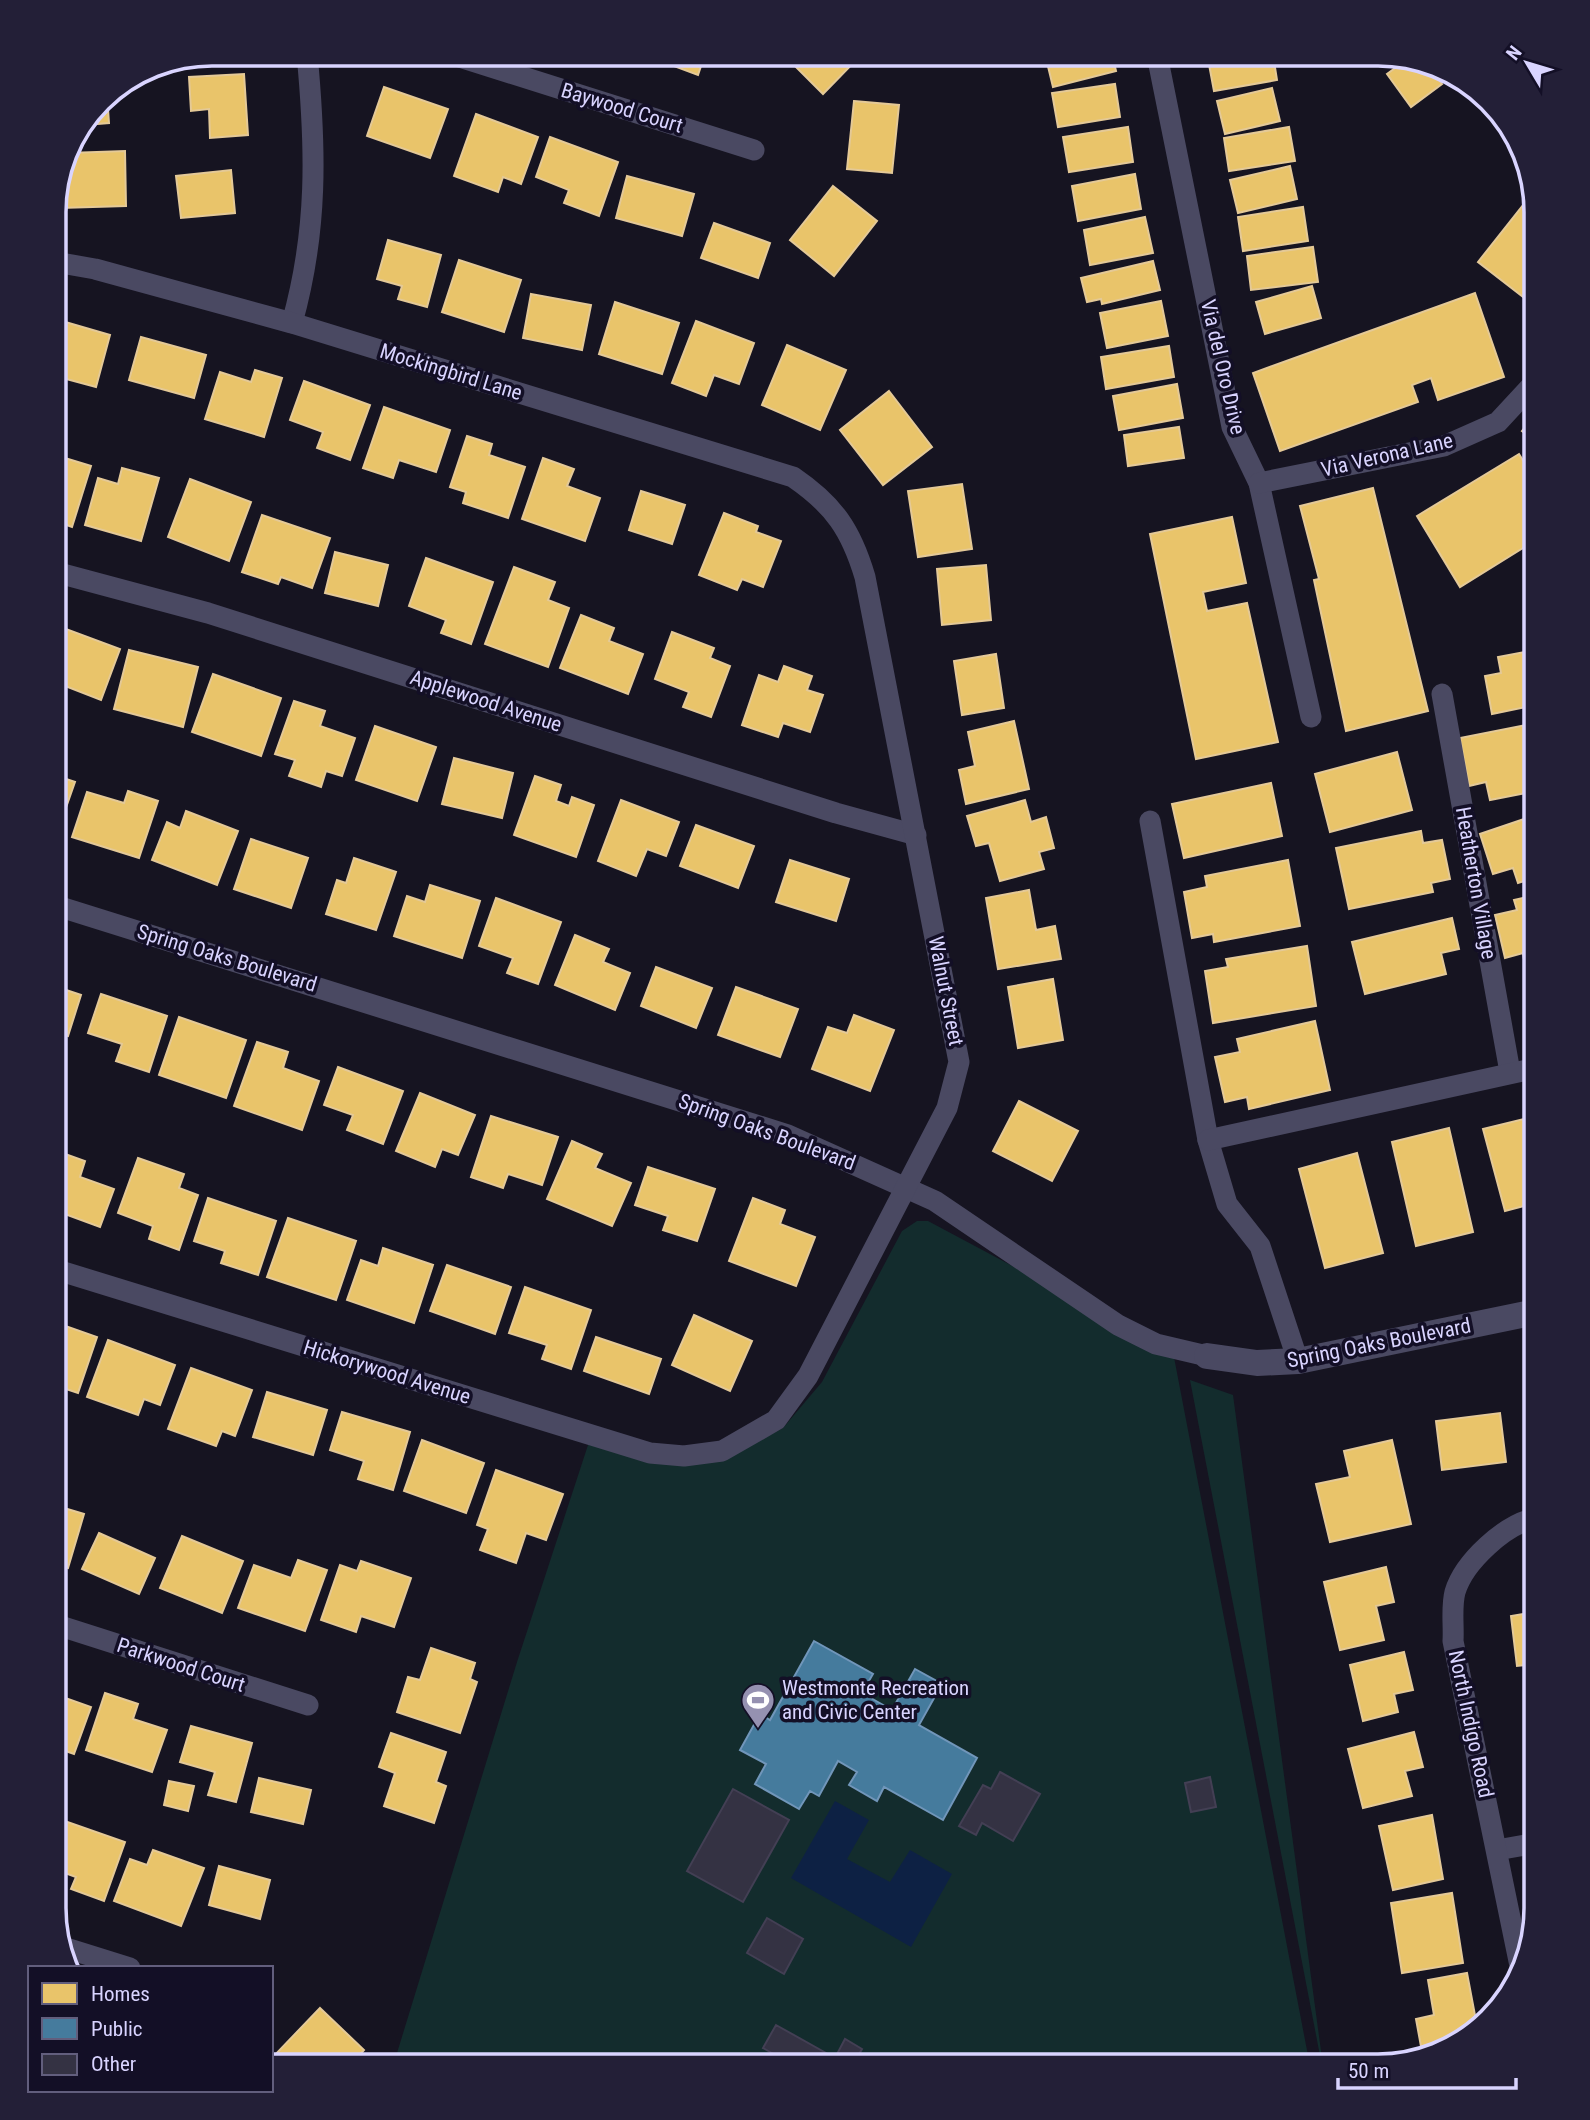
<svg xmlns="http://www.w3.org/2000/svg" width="1590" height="2120" font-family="'Roboto Condensed',sans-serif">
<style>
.green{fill:#132c2d}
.water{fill:#0d2144}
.homes{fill:#e9c46a;stroke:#e4c997;stroke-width:2}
.public{fill:#457b9d;stroke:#7196ba;stroke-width:2}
.building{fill:#343243;stroke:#433f54;stroke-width:2}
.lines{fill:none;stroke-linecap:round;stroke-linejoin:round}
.minor{stroke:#4a4962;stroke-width:21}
.tertiary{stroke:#4a4962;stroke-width:26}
.labels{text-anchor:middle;stroke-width:7;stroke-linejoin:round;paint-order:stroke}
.street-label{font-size:21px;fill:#d9d4ff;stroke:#130f26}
.poi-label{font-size:21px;fill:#d9d4ff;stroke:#130f26;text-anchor:start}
.rim{fill:none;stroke:#d9d4ff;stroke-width:3.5}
</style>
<rect width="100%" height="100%" fill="#161421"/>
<g class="green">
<path d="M917 1221H928L1173 1352 1310 2066H393L517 1662 589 1442 726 1458 783 1428 822 1382 902 1231Z"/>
<path d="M1190 1380 1233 1395 1323 2066H1322Z"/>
</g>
<path class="water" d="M835 1801 869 1820 847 1859 890 1882 910 1850 952 1874 911 1947 791 1878Z"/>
<g class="homes">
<path d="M212 54H246L247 61 182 64V60Z"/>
<path d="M666 54H705L698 75 663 62Z"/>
<path d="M707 54H740L736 65Z"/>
<path d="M783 54H862L823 94Z"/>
<path d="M1045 54H1112L1116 71 1053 87Z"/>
<path d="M1235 55H1273L1277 80 1214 91 1208 59Z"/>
<path d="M1406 60 1429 67 1442 84 1411 107 1387 74Z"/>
<path d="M244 74 248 135 210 138 209 109 191 111 189 77Z"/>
<path d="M1115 84 1120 117 1058 127 1052 93Z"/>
<path d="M384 87 448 109 430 158 367 136Z"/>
<path d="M1272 88 1280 121 1225 134 1217 101Z"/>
<path d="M107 95 109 123 84 125Z"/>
<path d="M854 101 899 105 892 173 847 169Z"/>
<path d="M476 114 538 137 521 184 503 177 498 192 454 176Z"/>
<path d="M1128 127 1133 162 1069 172 1063 137Z"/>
<path d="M1289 127 1295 161 1229 171 1224 138Z"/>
<path d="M550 137 618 162 599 216 564 203 569 190 536 177Z"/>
<path d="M125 151 126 206 60 208 59 184 68 153Z"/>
<path d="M1290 166 1297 199 1238 213 1230 180Z"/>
<path d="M231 170 235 213 181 218 176 176Z"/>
<path d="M1135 174 1141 209 1078 221 1072 186Z"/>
<path d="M627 176 694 194 682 236 616 218Z"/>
<path d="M833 186 877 221 834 276 790 240Z"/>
<path d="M1531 195 1536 212V307L1478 262Z"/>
<path d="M1303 207 1308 241 1243 251 1238 217Z"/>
<path d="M1145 217 1153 253 1090 265 1084 230Z"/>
<path d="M714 223 770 243 758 278 701 258Z"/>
<path d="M388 240 441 255 427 307 398 299 402 286 377 279Z"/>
<path d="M1313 247 1318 282 1251 290 1247 256Z"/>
<path d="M459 260 521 280 504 332 442 312Z"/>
<path d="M1153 261 1160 290 1102 304 1101 299 1087 302 1081 278Z"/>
<path d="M1312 286 1321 318 1265 334 1256 302Z"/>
<path d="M1475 293 1504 377 1438 400 1431 378 1412 385 1418 402 1280 451 1253 373Z"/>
<path d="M531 294 591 305 582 350 523 338Z"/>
<path d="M1161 301 1168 336 1107 348 1100 313Z"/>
<path d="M615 302 679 323 662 374 599 354Z"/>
<path d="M55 319 110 335 96 387 55 376Z"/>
<path d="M696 321 754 343 739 384 714 375 706 396 672 383Z"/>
<path d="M141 337 206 355 194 398 129 380Z"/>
<path d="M787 345 846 370 820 430 762 405Z"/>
<path d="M1169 346 1174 377 1106 389 1101 357Z"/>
<path d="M255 370 282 378 264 437 205 419 220 372 251 382Z"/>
<path d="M304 381 370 405 350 460 317 448 323 432 290 420Z"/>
<path d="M1177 384 1183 418 1119 430 1113 396Z"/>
<path d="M889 391 932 447 883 485 840 430Z"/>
<path d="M384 407 450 430 436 472 399 460 393 478 363 468Z"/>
<path d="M1536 413V442L1522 431Z"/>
<path d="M1179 427 1184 458 1128 466 1124 435Z"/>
<path d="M467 436 492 444 489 455 525 467 508 518 463 503 466 492 450 487Z"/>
<path d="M1519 454 1536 482V540L1460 587 1417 516Z"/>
<path d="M55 455 91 466 72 527 55 521Z"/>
<path d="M543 458 574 469 567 486 600 498 585 541 522 519Z"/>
<path d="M122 468 159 478 141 541 85 525 98 478 118 484Z"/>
<path d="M190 479 251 502 229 561 168 537Z"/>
<path d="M962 484 972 549 918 557 908 491Z"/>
<path d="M1373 488 1428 711 1346 731 1314 580 1319 579 1300 506Z"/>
<path d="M641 491 685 505 672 544 629 530Z"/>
<path d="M724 513 758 526 756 532 781 541 763 587 742 579 737 590 699 575Z"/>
<path d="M262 515 330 538 312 588 281 577 278 584 242 572Z"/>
<path d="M1232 517 1246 583 1203 592 1207 611 1247 603 1278 742 1196 759 1150 534Z"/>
<path d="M335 552 388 565 378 606 325 593Z"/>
<path d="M426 558 493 582 471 644 441 633 446 620 409 606Z"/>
<path d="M986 565 991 620 942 625 937 569Z"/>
<path d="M514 567 555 582 548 600 569 608 548 667 485 644Z"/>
<path d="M581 615 614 628 609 641 643 654 628 694 560 668Z"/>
<path d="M55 625 120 649 101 700 55 682Z"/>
<path d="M672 632 714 648 710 658 730 666 711 717 683 707 689 692 655 679Z"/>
<path d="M129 650 198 667 183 727 114 709Z"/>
<path d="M1536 650V705L1492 714 1485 676 1501 673 1498 657Z"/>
<path d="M996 654 1004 708 962 715 954 661Z"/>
<path d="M784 666 812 676 807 690 823 695 810 732 783 723 778 737 742 725 759 675 778 682Z"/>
<path d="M213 674 281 698 261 756 192 732Z"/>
<path d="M294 701 325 711 320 726 355 738 342 776 326 771 321 787 289 776 295 760 275 754Z"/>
<path d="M1014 721 1029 789 966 804 959 770 975 766 968 732Z"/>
<path d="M1536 723V791L1490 800 1486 782 1469 786 1460 738Z"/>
<path d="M375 726 436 747 417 801 356 780Z"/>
<path d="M1397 752 1412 810 1330 832 1315 774Z"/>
<path d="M454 758 513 773 502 818 442 804Z"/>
<path d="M54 775 75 782 56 836H54Z"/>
<path d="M535 776 561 785 556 801 569 806 572 797 594 805 576 857 514 835Z"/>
<path d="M1271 783 1282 836 1184 858 1172 804Z"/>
<path d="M128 791 158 801 139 858 72 837 87 792 124 803Z"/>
<path d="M621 800 679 822 666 856 647 849 636 876 598 861Z"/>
<path d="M1025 800 1031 822 1046 817 1054 848 1039 852 1044 869 1000 881 989 843 976 846 967 816Z"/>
<path d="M186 811 238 831 217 885 152 860 167 822 180 828Z"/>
<path d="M1536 815V877L1518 883 1513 868 1493 874 1480 834Z"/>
<path d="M696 825 754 846 738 888 680 866Z"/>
<path d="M1421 831 1423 843 1442 840 1450 879 1431 883 1433 892 1349 909 1336 848Z"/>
<path d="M251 839 308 858 291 908 234 889Z"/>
<path d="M354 858 396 872 376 930 326 914 337 880 346 883Z"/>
<path d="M790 860 849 879 836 921 776 902Z"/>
<path d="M1288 860 1300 926 1214 942 1213 934 1192 938 1184 892 1207 887 1205 876Z"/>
<path d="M430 885 480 901 462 958 394 936 407 896 425 902Z"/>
<path d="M1029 890 1036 930 1055 926 1061 959 998 969 986 898Z"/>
<path d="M1536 895V963L1525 966 1523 953 1505 958 1495 915 1517 910 1514 900Z"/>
<path d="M496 898 561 922 538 984 507 973 513 958 479 946Z"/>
<path d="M1452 918 1459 949 1441 953 1446 974 1365 994 1352 942Z"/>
<path d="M575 935 609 949 603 962 630 973 615 1010 555 985Z"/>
<path d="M1307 946 1316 1006 1213 1023 1205 971 1228 967 1226 959Z"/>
<path d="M656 967 712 988 696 1028 641 1006Z"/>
<path d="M1053 979 1063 1040 1018 1048 1008 987Z"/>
<path d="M54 986 81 995 68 1036 54 1032Z"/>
<path d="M736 987 798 1009 780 1057 718 1035Z"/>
<path d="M101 994 167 1016 149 1072 116 1061 122 1044 88 1033Z"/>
<path d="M854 1015 894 1030 870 1091 812 1069 828 1027 847 1033Z"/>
<path d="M179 1017 246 1040 226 1098 159 1075Z"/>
<path d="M1315 1021 1330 1090 1249 1109 1247 1097 1225 1102 1215 1057 1240 1052 1237 1039Z"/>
<path d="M257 1042 288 1052 283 1068 319 1081 302 1130 234 1106Z"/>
<path d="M338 1067 403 1091 383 1144 347 1130 353 1115 324 1105Z"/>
<path d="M420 1093 475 1115 458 1155 442 1149 435 1167 396 1151Z"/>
<path d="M1019 1101 1078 1131 1052 1181 993 1151Z"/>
<path d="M491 1116 558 1137 542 1185 508 1174 503 1188 471 1177Z"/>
<path d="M1536 1116V1203L1505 1211 1483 1129Z"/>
<path d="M1449 1128 1473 1232 1416 1246 1392 1142Z"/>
<path d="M572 1141 602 1154 595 1168 631 1183 612 1226 547 1199Z"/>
<path d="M54 1150 85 1161 80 1177 114 1189 100 1227 54 1210Z"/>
<path d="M1357 1153 1383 1253 1325 1268 1299 1169Z"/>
<path d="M138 1158 184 1174 179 1188 198 1195 179 1250 149 1239 153 1226 118 1213Z"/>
<path d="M648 1167 715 1189 697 1241 663 1230 668 1216 635 1205Z"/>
<path d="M208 1198 276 1221 258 1275 221 1263 225 1251 194 1241Z"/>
<path d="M753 1198 785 1210 780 1224 815 1237 796 1286 729 1261Z"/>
<path d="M288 1218 356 1241 336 1300 267 1277Z"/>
<path d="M383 1248 433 1265 414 1323 347 1300 361 1260 378 1266Z"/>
<path d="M447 1265 511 1287 495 1334 430 1311Z"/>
<path d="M525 1287 591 1310 571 1369 542 1359 547 1345 509 1333Z"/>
<path d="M694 1315 752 1341 730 1391 672 1365Z"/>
<path d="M54 1322 97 1337 78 1393 54 1385Z"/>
<path d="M596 1337 661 1359 649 1394 584 1371Z"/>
<path d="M108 1340 175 1365 160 1405 144 1399 138 1415 87 1397Z"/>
<path d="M191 1368 252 1390 235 1436 222 1431 216 1446 168 1429Z"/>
<path d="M267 1392 327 1410 313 1455 253 1437Z"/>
<path d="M1536 1402V1436L1530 1403Z"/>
<path d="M342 1412 410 1432 393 1490 358 1479 364 1461 330 1450Z"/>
<path d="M1500 1413 1506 1462 1442 1470 1436 1421Z"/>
<path d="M422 1440 484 1463 466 1513 404 1491Z"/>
<path d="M1392 1440 1411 1524 1330 1542 1316 1484 1350 1477 1344 1451Z"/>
<path d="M496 1470 563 1494 546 1540 526 1533 516 1563 480 1550 488 1529 477 1525Z"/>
<path d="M54 1505 84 1514 68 1568 54 1564Z"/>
<path d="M99 1533 155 1558 139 1594 82 1569Z"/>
<path d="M182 1536 243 1561 222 1613 160 1588Z"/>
<path d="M298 1560 327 1570 305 1631 238 1608 254 1565 291 1578Z"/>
<path d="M361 1561 411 1578 394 1627 361 1616 356 1632 321 1620 340 1565 357 1571Z"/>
<path d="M1386 1567 1394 1602 1376 1606 1384 1640 1340 1650 1324 1582Z"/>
<path d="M1536 1612V1664L1517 1666 1511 1616Z"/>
<path d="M431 1648 475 1663 470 1679 477 1682 460 1733 397 1712 408 1677 420 1680Z"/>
<path d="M1404 1652 1413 1690 1394 1694 1398 1712 1363 1721 1350 1665Z"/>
<path d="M54 1678 60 1680 54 1694 91 1707 74 1754 54 1747Z"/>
<path d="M105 1693 138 1704 133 1719 167 1730 152 1772 86 1750Z"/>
<path d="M191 1726 252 1743 236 1802 208 1795 215 1772 180 1762Z"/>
<path d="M1536 1726V1760L1526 1729Z"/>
<path d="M1414 1732 1423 1767 1405 1771 1412 1796 1363 1808 1348 1749Z"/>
<path d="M391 1733 446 1752 436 1782 446 1786 434 1823 384 1806 395 1773 379 1767Z"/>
<path d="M259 1778 311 1790 303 1824 251 1812Z"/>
<path d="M169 1781 194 1786 188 1811 164 1805Z"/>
<path d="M1432 1815 1443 1879 1393 1890 1379 1826Z"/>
<path d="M56 1818 125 1842 104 1901 71 1889 76 1877 54 1869Z"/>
<path d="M153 1850 204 1868 181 1926 114 1901 130 1859 147 1865Z"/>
<path d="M219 1866 270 1880 260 1919 209 1905Z"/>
<path d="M1452 1893 1463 1963 1402 1973 1391 1903Z"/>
<path d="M1467 1973 1477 2026 1465 2039 1422 2052 1416 2019 1434 2015 1428 1980Z"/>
<path d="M320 2008 364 2050 350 2066H276L271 2059Z"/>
</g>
<path class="public" d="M814 1641 873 1674 862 1693 892 1710 915 1669 942 1684 919 1725 977 1758 943 1820 884 1787 877 1801 849 1785 857 1772 838 1761 819 1796 810 1791 799 1809 755 1784 766 1764 740 1750 760 1714 770 1720Z"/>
<g class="building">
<path d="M1000 1772 1040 1794 1013 1841 982 1823 976 1835 959 1826 983 1785 991 1789Z"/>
<path d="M1210 1777 1216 1807 1191 1812 1185 1783Z"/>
<path d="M733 1789 789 1820 743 1902 687 1871Z"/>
<path d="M767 1918 803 1939 784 1974 747 1953Z"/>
<path d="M776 2025 835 2058 845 2039 862 2049 855 2061 846 2056 841 2066H795L763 2048Z"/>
</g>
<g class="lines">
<g class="minor">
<path d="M450 54 754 150"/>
<path d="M1157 55 1232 427 1259 483 1311 717"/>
<path d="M292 323C318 230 316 149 307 54"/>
<path d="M1259 483 1444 446 1498 422 1536 381"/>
<path d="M55 572 208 613 836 813 916 835"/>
<path d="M1442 694 1510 1072"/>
<path d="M1150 821 1208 1140 1227 1204 1260 1246 1298 1361"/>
<path d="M54 905 788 1135 935 1201 1118 1325 1156 1344 1207 1356"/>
<path d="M1208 1140 1536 1068"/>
<path d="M54 1269 650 1453 684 1456 722 1451 776 1420 808 1376 947 1108 959 1062 865 577C851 530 834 505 793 477L292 323 95 269 55 262"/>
<path d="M54 1624 308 1705"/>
<path d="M1497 1850 1536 1843"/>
<path d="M66 1948 130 1968"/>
<path d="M1520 1966 1453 1641C1454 1626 1451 1607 1455 1592 1464 1562 1505 1524 1536 1518"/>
</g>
<path class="tertiary" d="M1207 1356 1257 1363 1298 1361 1536 1312"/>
</g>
<defs>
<symbol id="stadium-pin" viewBox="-11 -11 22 30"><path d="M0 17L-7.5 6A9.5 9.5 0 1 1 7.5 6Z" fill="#9591b1" stroke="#130f26"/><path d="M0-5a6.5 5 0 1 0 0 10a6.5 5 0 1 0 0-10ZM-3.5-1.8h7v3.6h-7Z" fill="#fff"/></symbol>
</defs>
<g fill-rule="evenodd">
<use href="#stadium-pin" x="739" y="1681" width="38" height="52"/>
</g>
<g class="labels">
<g class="street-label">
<text transform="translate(622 108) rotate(17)" y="7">Baywood Court</text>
<text transform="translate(1223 367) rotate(77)" y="7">Via del Oro Drive</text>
<text transform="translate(451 372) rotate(17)" y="7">Mockingbird Lane</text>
<text transform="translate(1387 455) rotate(-13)" y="7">Via Verona Lane</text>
<text transform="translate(486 701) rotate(18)" y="7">Applewood Avenue</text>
<text transform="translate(1476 883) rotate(80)" y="7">Heatherton Village</text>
<text transform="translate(227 958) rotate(17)" y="7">Spring Oaks Boulevard</text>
<text transform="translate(946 991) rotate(79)" y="7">Walnut Street</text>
<text transform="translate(767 1132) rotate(20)" y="7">Spring Oaks Boulevard</text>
<text transform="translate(1379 1343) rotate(-11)" y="7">Spring Oaks Boulevard</text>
<text transform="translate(387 1372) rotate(17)" y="7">Hickorywood Avenue</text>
<text transform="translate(181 1665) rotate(18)" y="7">Parkwood Court</text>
<text transform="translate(1471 1724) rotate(78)" y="7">North Indigo Road</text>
</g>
<g class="poi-label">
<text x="782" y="1695">Westmonte Recreation<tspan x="782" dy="24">and Civic Center</tspan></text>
</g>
</g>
<path d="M0 0H1590V2120H0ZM212 66H1378A146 146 0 0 1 1524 212V1908A146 146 0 0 1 1378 2054H212A146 146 0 0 1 66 1908V212A146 146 0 0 1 212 66Z" fill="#231f37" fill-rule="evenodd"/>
<path class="rim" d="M212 66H1378A146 146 0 0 1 1524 212V1908A146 146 0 0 1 1378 2054H212A146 146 0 0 1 66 1908V212A146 146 0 0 1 212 66Z"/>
<rect x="28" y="1966" width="245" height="126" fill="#130f26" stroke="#625e7d" stroke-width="2"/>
<rect x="42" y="1983" width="35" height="21" fill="#e9c46a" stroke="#625e7d" stroke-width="2"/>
<text x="91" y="2001" font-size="21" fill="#d9d4ff">Homes</text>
<rect x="42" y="2018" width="35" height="21" fill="#457b9d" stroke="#625e7d" stroke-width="2"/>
<text x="91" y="2036" font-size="21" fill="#d9d4ff">Public</text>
<rect x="42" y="2054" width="35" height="21" fill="#343243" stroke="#625e7d" stroke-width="2"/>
<text x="91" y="2071" font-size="21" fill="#d9d4ff">Other</text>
<g transform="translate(1527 63) rotate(308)" stroke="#130f26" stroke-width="5" paint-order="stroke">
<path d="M0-5L12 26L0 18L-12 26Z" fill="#d9d4ff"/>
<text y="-10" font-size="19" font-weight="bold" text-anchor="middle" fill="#d9d4ff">N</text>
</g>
<path d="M1338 2078v10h178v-10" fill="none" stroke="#d9d4ff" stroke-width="3.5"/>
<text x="1348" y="2078" font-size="21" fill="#d9d4ff" stroke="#130f26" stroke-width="5" paint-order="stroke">50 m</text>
</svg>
